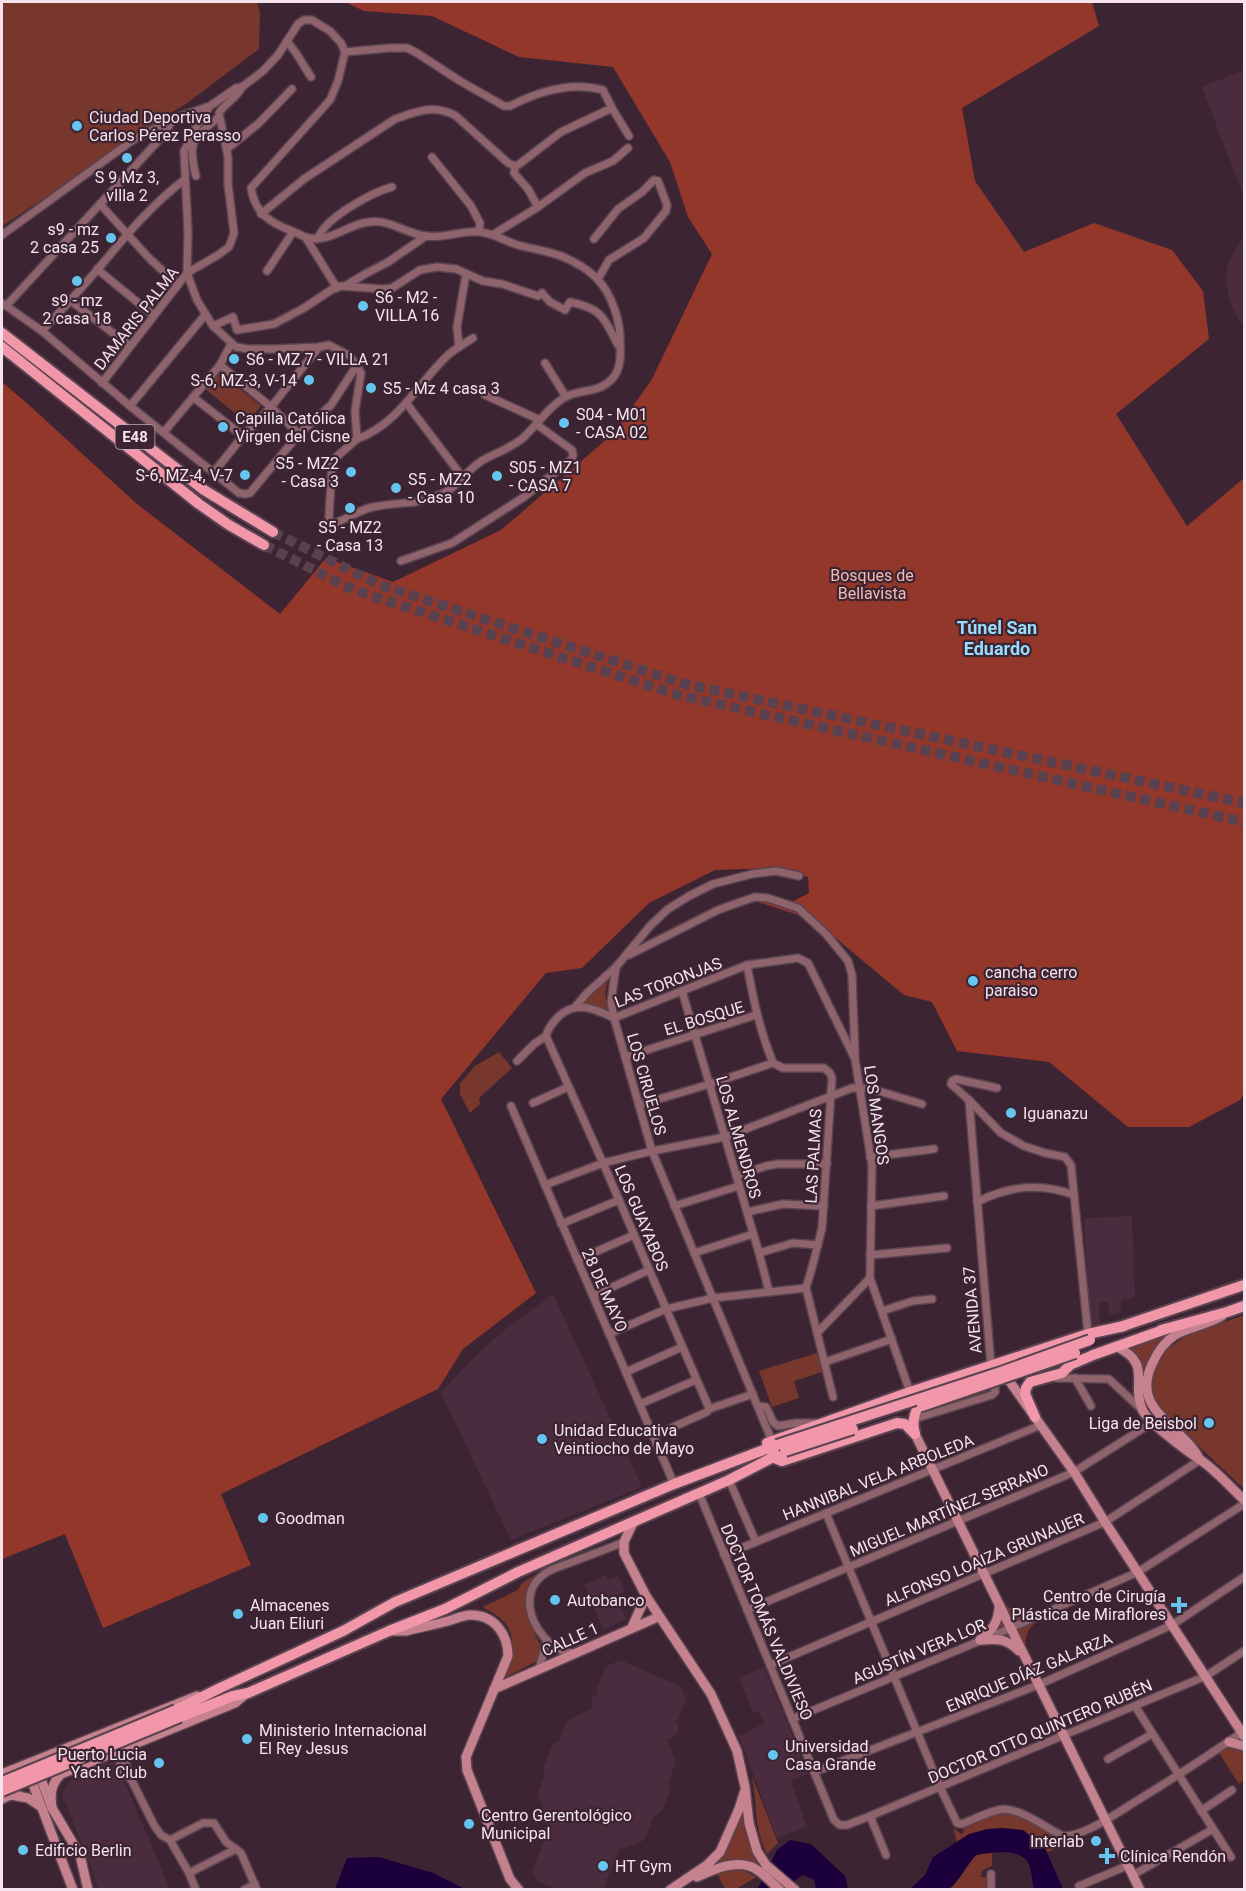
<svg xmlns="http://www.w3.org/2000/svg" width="1246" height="1891" font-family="Roboto,sans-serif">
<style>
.built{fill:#4b2b3e}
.green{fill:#78372d}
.forest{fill:#94372b}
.water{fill:#1c003b}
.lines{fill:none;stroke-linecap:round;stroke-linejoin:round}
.primary-tunnel{stroke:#59414f;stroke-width:10;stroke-dasharray:10 5;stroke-linecap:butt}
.street-casing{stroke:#5a4351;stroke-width:10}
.secondary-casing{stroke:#5a4351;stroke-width:12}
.primary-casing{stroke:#5a4351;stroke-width:14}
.street{stroke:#8f636b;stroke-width:7}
.secondary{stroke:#c6818e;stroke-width:9}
.primary{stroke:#f197a9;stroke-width:10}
.primary-bridge-casing{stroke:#5a4351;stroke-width:14;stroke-linecap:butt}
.primary-bridge{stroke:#f197a9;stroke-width:10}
.poi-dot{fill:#65c5ee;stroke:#3d2433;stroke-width:2}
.labels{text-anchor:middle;stroke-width:4.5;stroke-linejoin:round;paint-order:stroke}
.shield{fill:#3d2433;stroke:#beaab5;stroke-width:1.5}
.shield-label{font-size:15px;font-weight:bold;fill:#f5e4ed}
.poi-label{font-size:16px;fill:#f5e4ed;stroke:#3d2433;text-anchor:start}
.street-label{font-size:16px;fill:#f5e4ed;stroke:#3d2433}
.park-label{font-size:16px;fill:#f1bbb2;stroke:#3d2433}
.neighbourhood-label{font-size:18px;font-weight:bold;fill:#99dcfb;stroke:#3d2433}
</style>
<rect width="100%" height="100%" fill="#3d2433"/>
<g class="built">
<path d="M1244 70V198L1202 87Z"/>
<path d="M1244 237V325L1238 319 1229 299 1226 280 1228 263 1240 241Z"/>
<path d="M1132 1216 1135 1297 1122 1300 1120 1313 1110 1315 1108 1302H1099L1100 1325 1090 1328 1084 1218Z"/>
<path d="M553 1294 642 1487 511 1540 441 1393 470 1361 503 1331Z"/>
<path d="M606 1575 608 1580 618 1576 625 1591 616 1596 626 1619 604 1630 584 1585Z"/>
<path d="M620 1660 680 1686 686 1698 678 1720 675 1721 679 1728 675 1736 667 1739 676 1762 668 1783 671 1790 661 1812 654 1816 645 1840 619 1850 603 1889H557L538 1882 532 1872 550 1824 537 1795 545 1775 543 1768 553 1743 559 1741 567 1722 593 1707 591 1702 594 1695 598 1694 597 1689 605 1667Z"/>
<path d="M764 1667 808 1774 791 1781 807 1827 777 1838 739 1736 764 1723 759 1711 753 1713 739 1678Z"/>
<path d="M106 1762 116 1763 119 1769 170 1889H99L97 1886 90 1864 62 1795 64 1790 74 1777Z"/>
</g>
<g class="green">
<path d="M2 2H257L260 12 259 49 186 104 172 112 133 140 2 226Z"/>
<path d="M217 370 261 406 247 423 203 387Z"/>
<path d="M608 979 605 993 608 1012 589 1005 581 1004 596 988Z"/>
<path d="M499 1052 512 1068 479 1098 480 1104 470 1113 460 1094V1083L475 1066Z"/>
<path d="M1244 1315V1489L1156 1406C1133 1343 1202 1331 1244 1315Z"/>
<path d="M1171 1333C1155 1344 1147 1357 1143 1376 1141 1363 1139 1355 1128 1346Z"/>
<path d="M817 1353 822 1372 794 1381 799 1398 772 1407 759 1371Z"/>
<path d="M539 1573 527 1596 528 1613 532 1628 541 1647 537 1661 504 1678C511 1657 520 1635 500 1618 496 1614 489 1611 483 1607L518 1590 522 1583Z"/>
<path d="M1005 1605 1019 1613H1032L1036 1622C1026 1630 1024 1640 1027 1651L1018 1656C1014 1649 1008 1649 1003 1643 993 1633 993 1623 993 1611Z"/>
<path d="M1230 1746 1244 1748V1780L1239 1784 1219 1753Z"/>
<path d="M752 1776 778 1843 767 1854C754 1830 757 1802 752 1776Z"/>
<path d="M744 1808C745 1831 747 1851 763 1868L738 1859 725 1860 714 1865 726 1850Z"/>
<path d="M998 1812 1015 1813 1068 1843 1048 1852 1023 1830C998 1830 980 1827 957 1842L953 1828 961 1834 964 1832 963 1829Z"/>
<path d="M992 1853V1866L983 1870 980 1877H987L988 1889 949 1890C960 1880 966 1866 976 1855Z"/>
<path d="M729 1868 741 1869 756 1877 736 1889H725L717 1874Z"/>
</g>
<path class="forest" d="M345 2H1092L1099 26 962 108 975 181 1024 252 1094 223 1172 250 1203 291 1209 339 1116 414 1187 526 1244 478V1094L1240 1100 1189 1127H1128L1049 1062 957 1051 932 1002 904 995 814 920 755 901 671 927 753 895 794 901 809 893 808 877 784 868 715 870 649 903 582 968 546 973 441 1099 536 1293 463 1349 438 1389 221 1494 251 1565 103 1628 65 1534 2 1559V382L29 405 137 504 280 614 326 558 393 582 501 530 615 432 652 379 712 254 688 217 670 162 613 67 519 57 432 16 364 11Z"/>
<g class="water">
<path d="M1003 1828 1023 1830 1045 1848 1063 1889H1034C1031 1880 1033 1870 1027 1861 1018 1848 990 1853 976 1855 966 1866 960 1880 949 1889H910L925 1875 933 1857 969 1834 987 1829Z"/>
<path d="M790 1840 811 1844 845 1876 848 1889H816L814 1880 803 1875 783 1889 757 1890 777 1850Z"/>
<path d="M379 1857 433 1873 465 1889H335L347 1858Z"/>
</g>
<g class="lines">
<g class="primary-tunnel">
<path d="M273 532 380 585 685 684 1244 803"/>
<path d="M264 545 348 587 372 596 678 695 1244 822"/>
</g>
<defs>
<g id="street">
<path d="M287 41 296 53 311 77"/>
<path d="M345 52 389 48H407L417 53 460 81 504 106H510C539 91 571 81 603 90L612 108 629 136"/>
<path d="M227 149 259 123 292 89"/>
<path d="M432 157 471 206 480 223 479 231"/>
<path d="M515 166 514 173 528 189 538 207"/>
<path d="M196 176C187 140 193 139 219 117"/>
<path d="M100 204 149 258 178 285"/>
<path d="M261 214 304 179 395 119C418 111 434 104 456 116L508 163 515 166 518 165 561 132 612 108"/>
<path d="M494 234 538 207 585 173 613 161 628 148"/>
<path d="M2 235 133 140 175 118 210 106 236 88 242 87 263 71 278 55 298 24 304 20H312L330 31 341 43 345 52 338 81 330 100 251 188C255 214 271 223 292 231 298 233 303 237 309 238 332 242 348 224 369 222 389 219 407 234 426 236 444 239 461 230 480 232 494 233 504 241 518 245 532 249 548 251 561 256 574 261 591 271 599 281 611 294 619 318 620 335 620 350 623 367 612 379 599 393 582 389 567 396 550 405 538 424 524 437 513 447 498 452 485 459 468 467 462 484 444 493 417 506 400 501 373 507 358 510 346 520 332 524L329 517 332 464 334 459 357 439 355 411 361 373 350 356 329 345 319 347 272 349H248L236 347 213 326 197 300 187 273 188 232 184 151 198 124 210 106"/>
<path d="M306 238 337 288"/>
<path d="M317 239C320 235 322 230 325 227 338 212 373 192 392 187"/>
<path d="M594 239 618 209 642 192 654 180 658 181 667 205 666 211 644 238 609 260 598 279"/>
<path d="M97 269 153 315"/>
<path d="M267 271 293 232"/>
<path d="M345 286 365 274 388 262 426 236"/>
<path d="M71 301 130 346"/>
<path d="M2 303 42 331 130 406 239 493 245 494 250 493 299 434 331 405 357 365"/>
<path d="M6 306 159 140 173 120"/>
<path d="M213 326 233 317 237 330 274 324 304 308 331 290 341 286 382 289 392 288 420 270 437 267 456 269 483 281 502 284 538 296 542 293 550 302 565 310 570 302C603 309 603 317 618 345"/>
<path d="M42 331C61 311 80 290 98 269 124 238 151 205 184 180"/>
<path d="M459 347 457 327 466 274"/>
<path d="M545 363 566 397"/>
<path d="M220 365 271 407 299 434"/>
<path d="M102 383 187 273 218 255 229 247 231 242 234 233 228 184V157L219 113C225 103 237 98 242 87"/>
<path d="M485 395 540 420"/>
<path d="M193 397 243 436"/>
<path d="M407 404 464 479"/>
<path d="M130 406 205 315"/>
<path d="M164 432 220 365 231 344"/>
<path d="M357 439C397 425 417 385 446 357 454 349 464 344 473 338"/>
<path d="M214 472 243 436 271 407 319 347"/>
<path d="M401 561 452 543 524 497 572 459 573 455 572 450 536 424"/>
<path d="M629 955 718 910 743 901 755 897 768 898 798 908 826 934 848 961 852 975 855 1056"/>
<path d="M747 965C754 1002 759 1028 773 1063L783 1068H824L830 1073 832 1078 822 1228 813 1264 806 1288 833 1397"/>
<path d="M682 991 759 1253 769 1291"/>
<path d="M575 1007 587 993 616 967"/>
<path d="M546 1036C548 1028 553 1022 559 1016 577 1000 595 1009 614 1018L747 965 798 958 808 963 855 1059 872 1166 870 1278 817 1333"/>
<path d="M546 1036 603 1163 709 1408 707 1412 653 1436"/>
<path d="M625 1057 756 1015"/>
<path d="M517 1061 534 1044 546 1036"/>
<path d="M997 1088 956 1079 952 1081 951 1084 969 1100 1001 1133 1024 1146 1045 1153 1065 1157 1071 1165 1088 1334"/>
<path d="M969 1100 991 1366"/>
<path d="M533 1103 568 1087"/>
<path d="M639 1105 710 1084 773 1063"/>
<path d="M511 1106 674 1484"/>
<path d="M870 1157 934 1149"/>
<path d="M736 1176 766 1166 778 1164H827"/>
<path d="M545 1185 603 1163 652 1151 725 1137 852 1088 872 1089 922 1104"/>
<path d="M977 1202C1009 1186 1040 1182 1074 1195"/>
<path d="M674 1206 739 1186"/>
<path d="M871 1206 944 1196"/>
<path d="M747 1212 783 1204 824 1206"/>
<path d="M561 1224 619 1200"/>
<path d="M694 1253 753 1234"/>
<path d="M759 1253 793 1243 818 1245"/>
<path d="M870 1255 947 1248"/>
<path d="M577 1260 634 1235"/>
<path d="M870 1278 910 1392"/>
<path d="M593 1296 649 1270"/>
<path d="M882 1311 913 1301 932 1299"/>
<path d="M609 1334 666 1309 713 1298 806 1288"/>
<path d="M825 1362 892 1339"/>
<path d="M626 1372 682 1347"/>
<path d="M1056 1378 1109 1379 1141 1409"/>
<path d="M1075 1378 1091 1406"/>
<path d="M640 1404 696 1380"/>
<path d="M758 1406 766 1407 773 1422 778 1426 796 1423H816"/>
<path d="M709 1409 753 1394"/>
<path d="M917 1418 992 1395 995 1392V1379"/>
<path d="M772 1441 652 1151 614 1018 611 1002 616 967 650 926 668 909 689 896 713 884 752 874 776 871 799 876"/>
<path d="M729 1480 756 1542"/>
<path d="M699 1493 834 1820 840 1825H847L870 1816 1206 1676 1244 1651"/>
<path d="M826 1513 940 1787 957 1823 962 1824C974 1819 986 1813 998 1810 1018 1805 1045 1828 1063 1836 1086 1836 1118 1812 1138 1800 1174 1778 1209 1755 1244 1731"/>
<path d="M724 1555 1041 1425"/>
<path d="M747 1610 1074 1472 1153 1422"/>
<path d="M575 1653C554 1651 550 1646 538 1629 527 1612 525 1588 543 1575 551 1568 563 1566 572 1562 590 1555 607 1549 624 1542"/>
<path d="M770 1665 1105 1522 1200 1460"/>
<path d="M539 1669 547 1640"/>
<path d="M1135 1706 1231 1857"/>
<path d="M792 1719 1011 1628 1138 1572 1244 1504"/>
<path d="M121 1749 131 1779"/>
<path d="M116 1751 123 1771 132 1781 154 1825 161 1835 170 1840 189 1873 196 1890"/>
<path d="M1108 1759 1152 1734"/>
<path d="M814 1772 1038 1685 1172 1625 1244 1577"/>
<path d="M1201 1811 1232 1790"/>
<path d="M870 1816 886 1855"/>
<path d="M170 1840 203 1823H214L226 1842 241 1853 257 1890"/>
<path d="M189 1873 236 1849"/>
<path d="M991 1874V1890"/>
<path d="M1133 1875 1213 1829"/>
<path d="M1079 1886 1129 1865"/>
<path d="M244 1890 255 1884"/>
</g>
<g id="secondary">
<path d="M1117 1347C1153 1364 1130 1383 1143 1411 1149 1423 1187 1451 1199 1459 1216 1470 1230 1487 1244 1500"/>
<path d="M1000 1373 1010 1382 1074 1472 1105 1522 1244 1736"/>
<path d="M915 1434 1140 1890"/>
<path d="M1200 1460C1183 1425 1130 1412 1152 1364 1157 1353 1164 1342 1175 1335 1189 1327 1207 1325 1222 1316"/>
<path d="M633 1523 624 1542V1553L646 1596 711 1694 737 1751 745 1787 749 1823 757 1851 766 1865 795 1890"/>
<path d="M632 1627 646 1596"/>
<path d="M394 1631H406C420 1627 434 1625 448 1621 455 1619 463 1615 471 1615 495 1615 508 1635 508 1656L466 1757 467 1770 510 1879 519 1890"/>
<path d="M980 1640C998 1639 1006 1638 1019 1651"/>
<path d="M980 1640C992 1630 998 1623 999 1608"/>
<path d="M494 1689 658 1617"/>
<path d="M1229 1742 1244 1746"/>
<path d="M38 1771 52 1808 80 1855 88 1890"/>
<path d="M2 1774 197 1696"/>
<path d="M29 1774 73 1890"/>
<path d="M11 1795 28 1798 40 1806"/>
<path d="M2 1799C10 1795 19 1792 18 1781"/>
<path d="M52 1808C50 1794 51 1784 61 1774L235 1703 247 1693"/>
<path d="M697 1877C713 1870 731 1861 749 1866 760 1869 771 1882 780 1890"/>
<path d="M670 1890 707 1865 720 1852 739 1809 744 1793"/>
</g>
<g id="primary">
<path d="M2 333 204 490 273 532"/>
<path d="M2 347 199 504 229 525 264 545"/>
<path d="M1120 1327 1244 1285"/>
<path d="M1161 1330 1227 1312 1244 1306"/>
<path d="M1035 1417 1025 1394 1026 1388 1030 1382 1062 1373 1070 1365 1093 1355 1166 1329"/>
<path d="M915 1434C911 1419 915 1408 926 1397"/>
<path d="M767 1443 910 1392 1088 1334 1124 1326"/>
<path d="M772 1457 782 1461 897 1423 905 1424 915 1434"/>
<path d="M176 1710 220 1688 343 1631 395 1602 674 1484 777 1445"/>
<path d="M180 1717 233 1696 248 1693 389 1631 445 1609 518 1572 729 1480 785 1451"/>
</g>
</defs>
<use href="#street" class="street-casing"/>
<use href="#secondary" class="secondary-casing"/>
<use href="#primary" class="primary-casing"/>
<use href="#street" class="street"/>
<use href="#secondary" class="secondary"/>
<use href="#primary" class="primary"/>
<defs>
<g id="primary-bridge">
<path d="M922 1406 1075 1353"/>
<path d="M777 1445 998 1373 1090 1340"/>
<path d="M785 1451 853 1429"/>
<path d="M2 1782 176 1710"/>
<path d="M2 1791 180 1717"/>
</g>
</defs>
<use href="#primary-bridge" class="primary-bridge-casing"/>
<use href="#primary-bridge" class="primary-bridge"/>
</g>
<g class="poi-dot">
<circle cx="77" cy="126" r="6"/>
<circle cx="127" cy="158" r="6"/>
<circle cx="111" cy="238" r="6"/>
<circle cx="77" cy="281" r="6"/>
<circle cx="363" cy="306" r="6"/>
<circle cx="234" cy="359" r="6"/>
<circle cx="309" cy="380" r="6"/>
<circle cx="371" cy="388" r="6"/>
<circle cx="564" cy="423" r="6"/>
<circle cx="223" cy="427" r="6"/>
<circle cx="351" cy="472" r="6"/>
<circle cx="245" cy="475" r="6"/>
<circle cx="497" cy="476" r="6"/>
<circle cx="396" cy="488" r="6"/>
<circle cx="350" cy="508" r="6"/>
<circle cx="973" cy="981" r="6"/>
<circle cx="1011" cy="1113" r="6"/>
<circle cx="1209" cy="1423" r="6"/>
<circle cx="542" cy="1439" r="6"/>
<circle cx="263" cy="1518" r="6"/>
<circle cx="555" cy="1600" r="6"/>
<path d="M1176 1596h6v6h6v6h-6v6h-6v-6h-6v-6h6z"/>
<circle cx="238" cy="1614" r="6"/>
<circle cx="247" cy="1739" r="6"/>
<circle cx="773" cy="1755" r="6"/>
<circle cx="159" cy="1763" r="6"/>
<circle cx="469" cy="1824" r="6"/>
<circle cx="1096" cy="1841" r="6"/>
<circle cx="23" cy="1850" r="6"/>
<path d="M1104 1847h6v6h6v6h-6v6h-6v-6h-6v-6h6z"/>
<circle cx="603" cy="1866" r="6"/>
</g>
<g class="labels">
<rect class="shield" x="115.5" y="425" width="39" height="24" rx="4.5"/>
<g class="shield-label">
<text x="135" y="442">E48</text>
</g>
<g class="poi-label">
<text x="89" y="123">Ciudad Deportiva<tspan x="89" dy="18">Carlos Pérez Perasso</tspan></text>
<text x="127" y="183" text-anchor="middle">S 9 Mz 3,<tspan x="127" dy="18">vIlla 2</tspan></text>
<text x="99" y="235" text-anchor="end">s9 - mz<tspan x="99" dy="18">2 casa 25</tspan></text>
<text x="375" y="303">S6 - M2 -<tspan x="375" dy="18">VILLA 16</tspan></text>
<text x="77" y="306" text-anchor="middle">s9 - mz<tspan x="77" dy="18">2 casa 18</tspan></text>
<text x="246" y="365">S6 - MZ 7 - VILLA 21</text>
<text x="297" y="386" text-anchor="end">S-6, MZ-3, V-14</text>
<text x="383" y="394">S5 - Mz 4 casa 3</text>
<text x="576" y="420">S04 - M01<tspan x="576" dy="18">- CASA 02</tspan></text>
<text x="235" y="424">Capilla Católica<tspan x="235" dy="18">Virgen del Cisne</tspan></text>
<text x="339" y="469" text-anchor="end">S5 - MZ2<tspan x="339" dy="18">- Casa 3</tspan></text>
<text x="509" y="473">S05 - MZ1<tspan x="509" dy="18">- CASA 7</tspan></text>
<text x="233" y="481" text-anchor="end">S-6, MZ-4, V-7</text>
<text x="408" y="485">S5 - MZ2<tspan x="408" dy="18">- Casa 10</tspan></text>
<text x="350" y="533" text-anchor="middle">S5 - MZ2<tspan x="350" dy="18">- Casa 13</tspan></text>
<text x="985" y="978">cancha cerro<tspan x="985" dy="18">paraiso</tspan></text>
<text x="1023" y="1119">Iguanazu</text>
<text x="1197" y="1429" text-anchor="end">Liga de Beisbol</text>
<text x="554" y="1436">Unidad Educativa<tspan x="554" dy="18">Veintiocho de Mayo</tspan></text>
<text x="275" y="1524">Goodman</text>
<text x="1166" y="1602" text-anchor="end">Centro de Cirugía<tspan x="1166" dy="18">Plástica de Miraflores</tspan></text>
<text x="567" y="1606">Autobanco</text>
<text x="250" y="1611">Almacenes<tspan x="250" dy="18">Juan Eliuri</tspan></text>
<text x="259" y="1736">Ministerio Internacional<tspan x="259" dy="18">El Rey Jesus</tspan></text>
<text x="785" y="1752">Universidad<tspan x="785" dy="18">Casa Grande</tspan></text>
<text x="147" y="1760" text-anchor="end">Puerto Lucia<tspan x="147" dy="18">Yacht Club</tspan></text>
<text x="481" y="1821">Centro Gerentológico<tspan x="481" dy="18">Municipal</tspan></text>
<text x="1084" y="1847" text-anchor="end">Interlab</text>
<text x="35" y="1856">Edificio Berlin</text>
<text x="1120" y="1862">Clínica Rendón</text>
<text x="615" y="1872">HT Gym</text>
</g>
<g class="street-label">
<text transform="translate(136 318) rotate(-52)" y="6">DAMARIS PALMA</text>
<text transform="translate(668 982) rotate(-21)" y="6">LAS TORONJAS</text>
<text transform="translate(704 1018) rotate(-17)" y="6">EL BOSQUE</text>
<text transform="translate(647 1084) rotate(74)" y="6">LOS CIRUELOS</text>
<text transform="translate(877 1115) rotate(82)" y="6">LOS MANGOS</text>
<text transform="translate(739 1137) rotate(74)" y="6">LOS ALMENDROS</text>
<text transform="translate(813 1156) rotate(-87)" y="6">LAS PALMAS</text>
<text transform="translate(642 1218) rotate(67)" y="6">LOS GUAYABOS</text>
<text transform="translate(605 1290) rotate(66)" y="6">28 DE MAYO</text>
<text transform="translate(972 1310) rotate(-95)" y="6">AVENIDA 37</text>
<text transform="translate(878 1477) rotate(-22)" y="6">HANNIBAL VELA ARBOLEDA</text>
<text transform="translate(949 1510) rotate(-23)" y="6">MIGUEL MARTÍNEZ SERRANO</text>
<text transform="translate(984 1559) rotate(-23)" y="6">ALFONSO LOAIZA GRUNAUER</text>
<text transform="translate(767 1622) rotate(67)" y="6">DOCTOR TOMÁS VALDIVIESO</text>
<text transform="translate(570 1639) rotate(-24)" y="6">CALLE 1</text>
<text transform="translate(919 1651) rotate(-23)" y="6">AGUSTÍN VERA LOR</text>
<text transform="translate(1029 1672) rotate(-23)" y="6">ENRIQUE DÍAZ GALARZA</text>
<text transform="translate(1040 1731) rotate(-23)" y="6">DOCTOR OTTO QUINTERO RUBÉN</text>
</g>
<g class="park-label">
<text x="872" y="581">Bosques de<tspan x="872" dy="18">Bellavista</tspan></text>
</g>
<g class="neighbourhood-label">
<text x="997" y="634">Túnel San<tspan x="997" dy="21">Eduardo</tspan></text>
</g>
</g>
<rect width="1246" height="1891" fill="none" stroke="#f5e4ed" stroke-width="6"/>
</svg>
